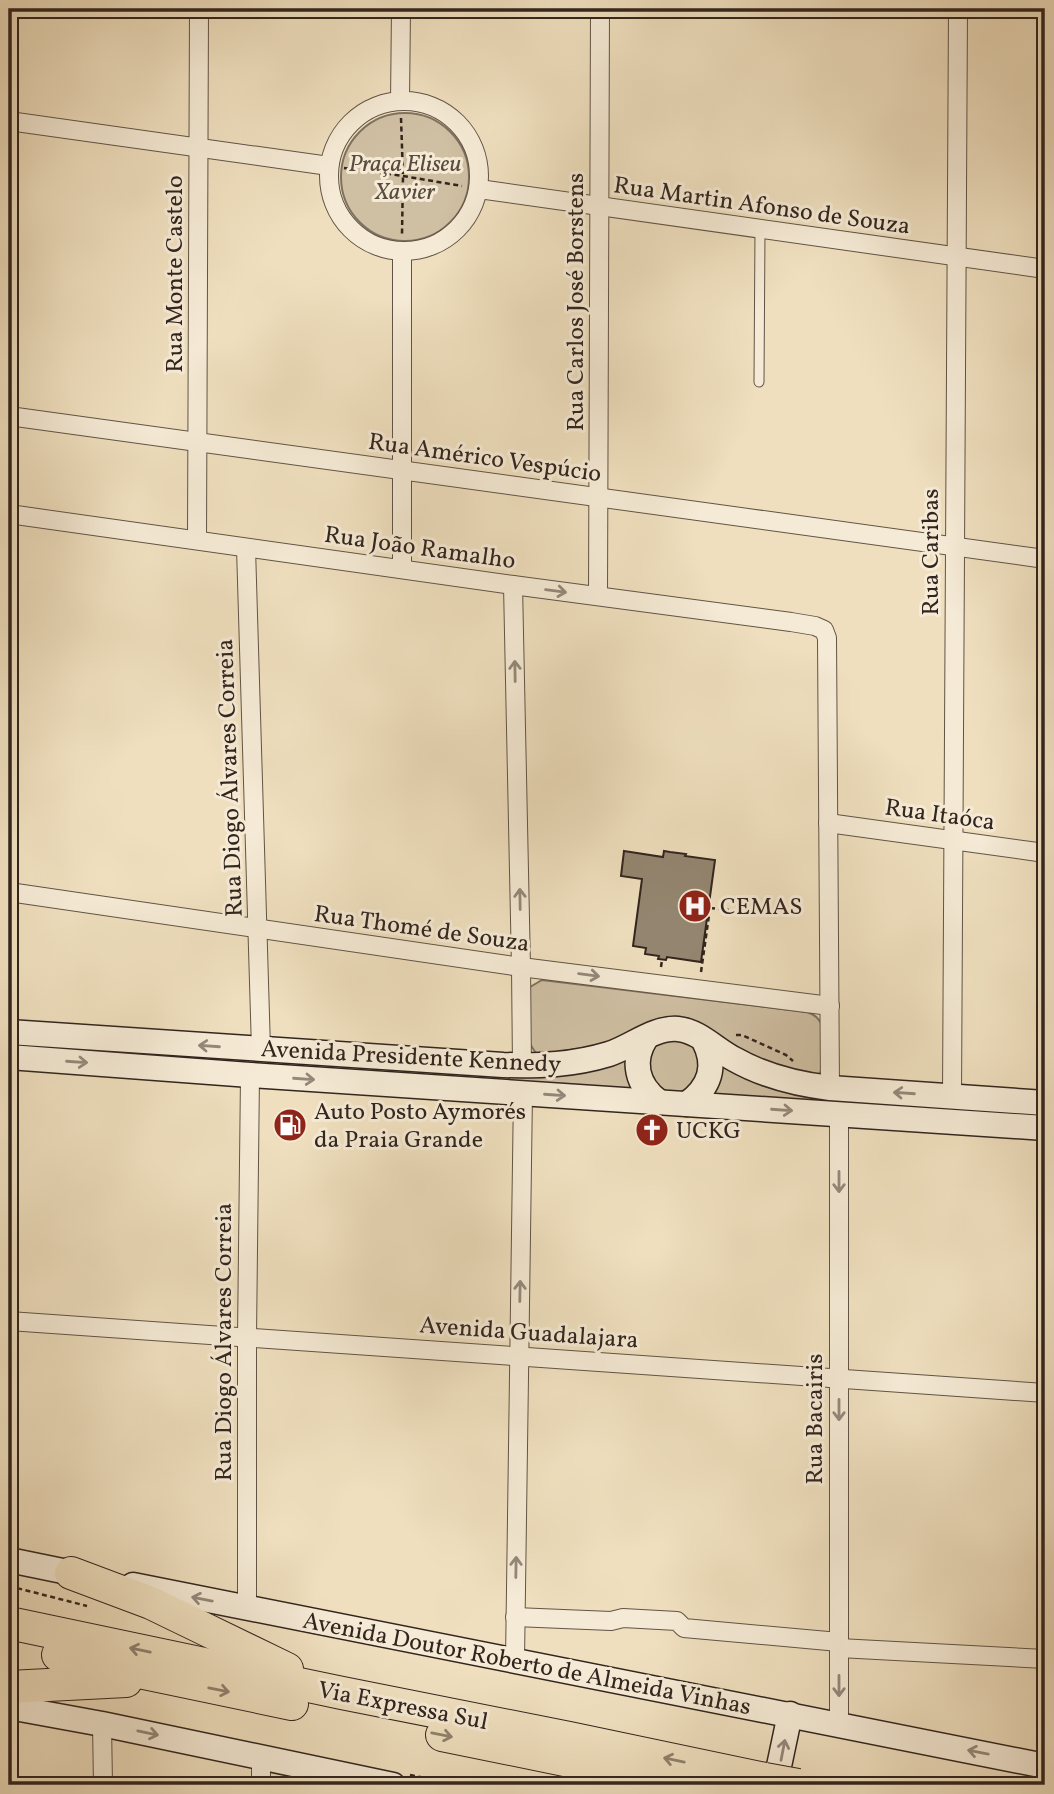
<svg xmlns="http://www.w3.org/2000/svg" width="1054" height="1794" font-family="Vollkorn,serif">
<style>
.green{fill:#cfbfa3;stroke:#807260;stroke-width:2}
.building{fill:#948671;stroke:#32251e;stroke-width:2}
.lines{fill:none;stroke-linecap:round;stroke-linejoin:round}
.lane-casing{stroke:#615446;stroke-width:11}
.street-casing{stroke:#615446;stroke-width:20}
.secondary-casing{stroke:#32251e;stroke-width:27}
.highway-casing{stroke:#32251e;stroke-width:34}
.path{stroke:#32251e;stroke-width:2.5;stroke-dasharray:5 3.5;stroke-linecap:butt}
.lane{stroke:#f5ead5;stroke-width:9}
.street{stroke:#f5ead5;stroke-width:18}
.secondary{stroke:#f5ead5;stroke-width:24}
.highway{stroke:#efdfbe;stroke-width:32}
.highway-bridge-casing{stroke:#32251e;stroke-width:34;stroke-linecap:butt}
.highway-bridge{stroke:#efdfbe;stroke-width:32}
.oneway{stroke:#94887a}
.oneway2{stroke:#90826e}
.labels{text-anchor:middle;stroke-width:6;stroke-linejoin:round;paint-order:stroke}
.park-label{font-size:24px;font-style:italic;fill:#594c3f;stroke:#f5ead5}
.street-label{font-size:24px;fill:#32251e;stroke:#f5ead5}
.poi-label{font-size:24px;fill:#32251e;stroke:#f5ead5;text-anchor:start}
</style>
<rect width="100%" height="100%" fill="#efdfbe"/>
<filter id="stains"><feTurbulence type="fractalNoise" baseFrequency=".00286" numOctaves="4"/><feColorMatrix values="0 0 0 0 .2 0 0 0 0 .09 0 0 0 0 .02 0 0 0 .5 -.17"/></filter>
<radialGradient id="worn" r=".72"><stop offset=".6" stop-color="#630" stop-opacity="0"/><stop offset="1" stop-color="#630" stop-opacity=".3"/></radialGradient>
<g class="green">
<circle cx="405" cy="177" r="64"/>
<path d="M542 980 807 1012C813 1014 818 1017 821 1023 825 1032 824 1067 819 1075L779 1070 702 1030 537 1055 530 1044V987Z"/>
<path d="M678 1037 697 1049 700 1078C676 1098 673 1098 649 1079 650 1046 644 1046 678 1037Z"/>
<path d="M625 1060 628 1063 636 1089 509 1083V1073Z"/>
<path d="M719 1065 830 1096V1105L713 1095Z"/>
</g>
<g class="building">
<path d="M460 9H503V16Z"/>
<path d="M624 851 663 857 664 851 670 852 686 854 685 856 715 860 701 962 667 957 666 960 658 959 659 956 645 954 646 948 633 946 642 879 621 876Z"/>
</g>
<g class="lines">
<defs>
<path id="lane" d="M759 382 760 230"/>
<g id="street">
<path d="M400 101 401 9"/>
<circle cx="404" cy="176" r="75"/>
<path d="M9 121 329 166"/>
<path d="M479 189 1045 269"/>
<path d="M402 251V569"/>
<path d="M9 416 1045 559"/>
<path d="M9 514 513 585 791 622 815 626 824 630 827 638 830 1088"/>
<path d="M197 540 199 9"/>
<path d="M246 548 261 1049"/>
<path d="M513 585 521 967 522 1066"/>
<path d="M598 596 600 9"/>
<path d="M828 823 1045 853"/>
<path d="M9 892 521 967 830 1006"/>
<path d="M952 1096 958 9"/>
<path d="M839 1114V1724"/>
<path d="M9 1321C354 1343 700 1371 1045 1393"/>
<path d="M247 1608V1336L250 1075"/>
<path d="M515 1617 611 1621 623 1618 677 1621 684 1628 839 1642"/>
<path d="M839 1648 1045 1659"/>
<path d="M515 1660 523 1092"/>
<path d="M102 1724 103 1785"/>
<path d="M261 1785V1757"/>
</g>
<g id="secondary">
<path d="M9 1032 503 1065C540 1066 573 1065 609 1054 631 1047 654 1027 678 1029 699 1031 716 1050 734 1059 764 1076 796 1084 830 1088L1045 1103"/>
<path d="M646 1038C631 1061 637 1085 658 1101"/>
<path d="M9 1057 250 1075 1045 1128"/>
<path d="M687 1104C710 1087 717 1066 704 1041"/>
<path d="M9 1560 87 1576"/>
<path d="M133 1585 1045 1766"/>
<path d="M9 1707 102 1724 393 1785"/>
<path d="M775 1785 790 1714"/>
</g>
<g id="highway">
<path d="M71 1573 151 1603 287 1669"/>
<path d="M9 1623 342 1693 569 1738 765 1779"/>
<path d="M58 1655 292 1704"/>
<path d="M9 1687 126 1681"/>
<path d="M442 1735 672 1782"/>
</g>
</defs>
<use href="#lane" class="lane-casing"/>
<use href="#street" class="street-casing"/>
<use href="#secondary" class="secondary-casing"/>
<use href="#highway" class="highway-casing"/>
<g class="path">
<path d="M401 118 403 176 402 234"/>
<path d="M344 168 403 176 462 186"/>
<path d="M710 908 729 910"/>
<path d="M661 967 662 960"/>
<path d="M701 972 710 908 708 907"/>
<path d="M736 1035H742L786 1055 793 1061"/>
<path d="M9 1586 87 1606"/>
<path d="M410 1775 462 1785"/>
</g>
<use href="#lane" class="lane"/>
<use href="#street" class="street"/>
<use href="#secondary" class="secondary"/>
<use href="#highway" class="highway"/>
<defs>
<path id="highway-bridge" d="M765 1779 798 1785"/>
</defs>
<use href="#highway-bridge" class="highway-bridge-casing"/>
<use href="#highway-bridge" class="highway-bridge"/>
</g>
<defs><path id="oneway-shaft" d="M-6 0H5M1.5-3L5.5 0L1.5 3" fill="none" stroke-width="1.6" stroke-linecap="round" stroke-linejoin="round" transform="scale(1.75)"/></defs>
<g class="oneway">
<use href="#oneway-shaft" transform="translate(556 591) rotate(7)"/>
<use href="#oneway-shaft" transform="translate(515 671) rotate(-91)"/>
<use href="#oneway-shaft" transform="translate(520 899) rotate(-91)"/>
<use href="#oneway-shaft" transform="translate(589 975) rotate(7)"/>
<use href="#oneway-shaft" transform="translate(209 1046) rotate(-176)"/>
<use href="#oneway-shaft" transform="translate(77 1062) rotate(4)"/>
<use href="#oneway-shaft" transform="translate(304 1079) rotate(4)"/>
<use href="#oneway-shaft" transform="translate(904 1093) rotate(-176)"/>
<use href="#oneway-shaft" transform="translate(555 1095) rotate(4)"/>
<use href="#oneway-shaft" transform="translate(782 1110) rotate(4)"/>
<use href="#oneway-shaft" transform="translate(839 1182) rotate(90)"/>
<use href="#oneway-shaft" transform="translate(520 1291) rotate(-89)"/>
<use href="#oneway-shaft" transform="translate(839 1410) rotate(90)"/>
<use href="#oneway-shaft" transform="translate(516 1567) rotate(-89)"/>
<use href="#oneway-shaft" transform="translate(202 1599) rotate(-169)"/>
<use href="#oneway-shaft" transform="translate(839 1686) rotate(90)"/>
<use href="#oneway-shaft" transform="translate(148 1733) rotate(12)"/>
<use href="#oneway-shaft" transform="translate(783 1750) rotate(-79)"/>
<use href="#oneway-shaft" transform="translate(978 1752) rotate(-169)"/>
</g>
<g class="oneway2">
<use href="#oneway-shaft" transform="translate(140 1650) rotate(-168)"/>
<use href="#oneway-shaft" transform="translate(219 1690) rotate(11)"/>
<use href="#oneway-shaft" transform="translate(442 1735) rotate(11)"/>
<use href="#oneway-shaft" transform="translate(674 1760) rotate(-168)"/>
</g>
<defs>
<symbol id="hospital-disc" viewBox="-11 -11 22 22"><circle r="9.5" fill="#8f2418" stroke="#f5ead5"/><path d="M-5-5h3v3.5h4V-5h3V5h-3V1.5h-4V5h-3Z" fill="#fff"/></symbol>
<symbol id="fuel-disc" viewBox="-11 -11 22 22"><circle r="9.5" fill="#8f2418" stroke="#f5ead5"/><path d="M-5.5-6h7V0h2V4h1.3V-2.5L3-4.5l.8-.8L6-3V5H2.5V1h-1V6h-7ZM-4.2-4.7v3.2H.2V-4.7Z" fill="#fff"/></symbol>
<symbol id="church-disc" viewBox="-11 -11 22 22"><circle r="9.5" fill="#8f2418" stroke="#f5ead5"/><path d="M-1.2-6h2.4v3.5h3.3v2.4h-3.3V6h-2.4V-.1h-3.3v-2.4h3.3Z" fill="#fff"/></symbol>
</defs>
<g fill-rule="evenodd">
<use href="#hospital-disc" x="676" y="887" width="38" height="38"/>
<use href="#fuel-disc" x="271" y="1106" width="38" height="38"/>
<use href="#church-disc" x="633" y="1111" width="38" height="38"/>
</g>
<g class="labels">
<g class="park-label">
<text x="405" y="171">Praça Eliseu<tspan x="405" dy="28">Xavier</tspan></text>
</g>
<g class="street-label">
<text transform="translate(762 205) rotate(8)" y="8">Rua Martin Afonso de Souza</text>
<text transform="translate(174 274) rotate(-90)" y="8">Rua Monte Castelo</text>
<text transform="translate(575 302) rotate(-90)" y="8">Rua Carlos José Borstens</text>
<text transform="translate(485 457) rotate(8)" y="8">Rua Américo Vespúcio</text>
<text transform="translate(420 547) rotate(8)" y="8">Rua João Ramalho</text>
<text transform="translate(930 552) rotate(-90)" y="8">Rua Caribas</text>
<text transform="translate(229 778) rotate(-92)" y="8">Rua Diogo Álvares Correia</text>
<text transform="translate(940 814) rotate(8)" y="8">Rua Itaóca</text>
<text transform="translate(422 928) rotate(8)" y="8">Rua Thomé de Souza</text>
<text transform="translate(411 1056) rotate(3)" y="8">Avenida Presidente Kennedy</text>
<text transform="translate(529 1332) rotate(4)" y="8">Avenida Guadalajara</text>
<text transform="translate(223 1342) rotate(-90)" y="8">Rua Diogo Álvares Correia</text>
<text transform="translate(814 1419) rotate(-90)" y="8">Rua Bacairis</text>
<text transform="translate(527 1663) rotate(11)" y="8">Avenida Doutor Roberto de Almeida Vinhas</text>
<text transform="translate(403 1705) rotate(11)" y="8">Via Expressa Sul</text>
</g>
<g class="poi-label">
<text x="720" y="914">CEMAS</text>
<text x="314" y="1119">Auto Posto Aymorés<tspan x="314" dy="28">da Praia Grande</tspan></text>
<text x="676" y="1138">UCKG</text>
</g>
</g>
<rect width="1054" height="1794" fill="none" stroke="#efdfbe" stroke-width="35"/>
<rect x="10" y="10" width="1033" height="1773" fill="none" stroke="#32251e" stroke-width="3.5"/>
<rect x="18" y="18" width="1019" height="1759" fill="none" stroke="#32251e" stroke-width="2"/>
<rect width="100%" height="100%" filter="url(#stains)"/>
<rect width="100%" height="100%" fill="url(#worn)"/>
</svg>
